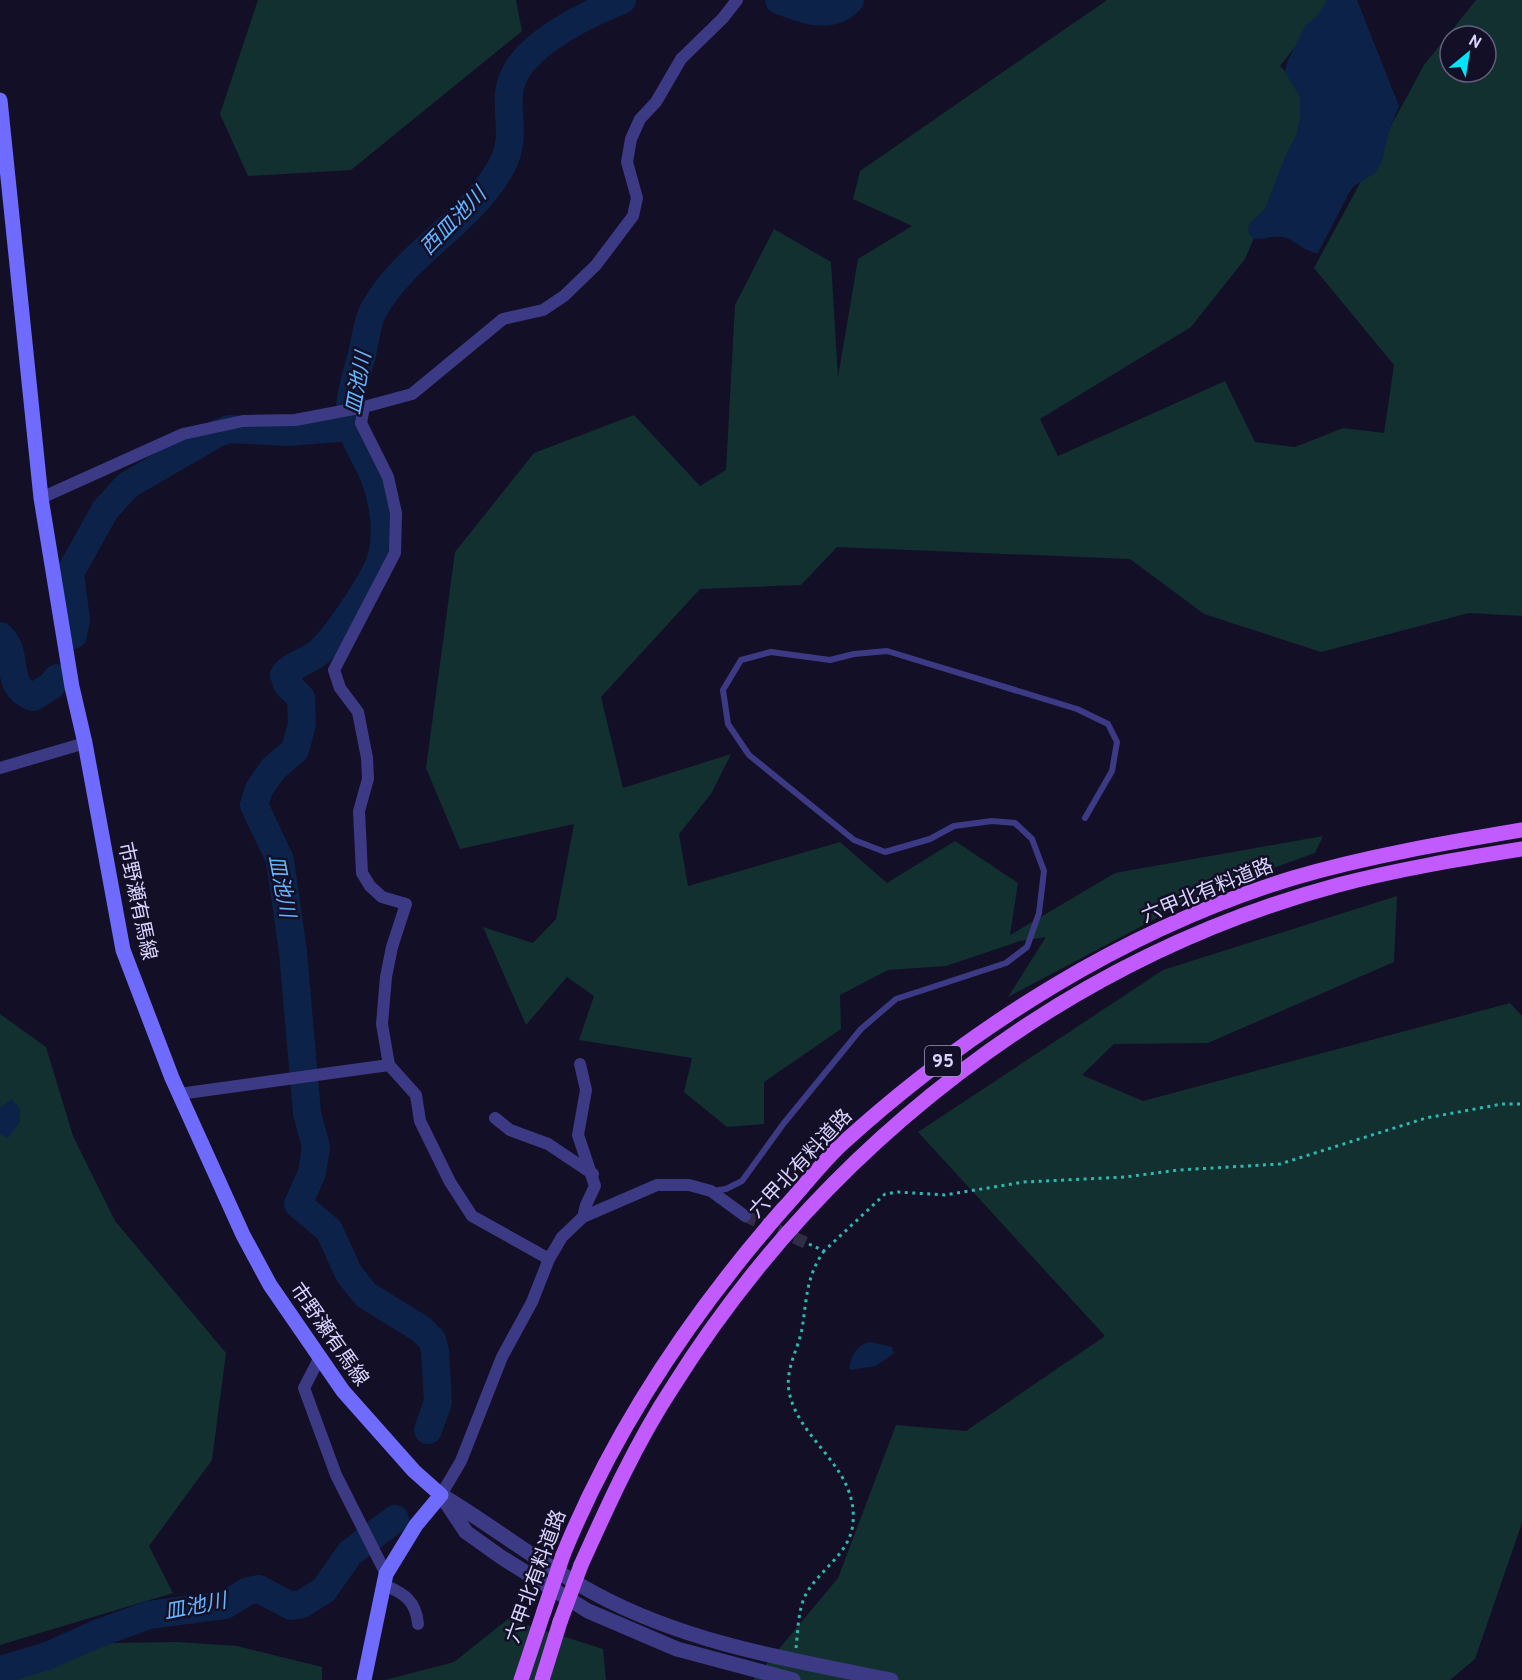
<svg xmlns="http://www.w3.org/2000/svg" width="1522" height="1680" font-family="Overpass,'Noto Sans JP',sans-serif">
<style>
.green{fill:#12302f;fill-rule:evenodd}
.water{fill:#0c2248}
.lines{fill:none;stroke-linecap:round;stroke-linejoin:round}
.river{stroke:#0c2248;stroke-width:28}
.minor-tunnel{stroke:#312d47;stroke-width:12;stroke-dasharray:12 6;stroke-linecap:butt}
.path{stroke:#2fb8b0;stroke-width:3;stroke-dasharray:3 4.5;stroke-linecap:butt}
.service{stroke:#3d3a85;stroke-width:6}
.minor{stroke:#3d3a85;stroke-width:12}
.tertiary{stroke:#3d3a85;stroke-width:15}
.secondary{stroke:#6f6bff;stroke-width:15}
.primary{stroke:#c25bff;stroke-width:15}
.primary-bridge{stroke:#c25bff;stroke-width:15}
.labels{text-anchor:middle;stroke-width:5;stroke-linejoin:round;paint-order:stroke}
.shield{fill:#130f26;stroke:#9e99be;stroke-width:1.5}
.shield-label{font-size:18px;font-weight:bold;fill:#d9d4ff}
.street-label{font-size:20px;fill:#d9d4ff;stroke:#130f26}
.water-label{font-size:21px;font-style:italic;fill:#62b6ff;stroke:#130f26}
</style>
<rect width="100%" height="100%" fill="#130f26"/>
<g class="green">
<path d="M258 0H516L522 31 351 170 248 176 220 114Z"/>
<path d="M1107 0H1332L1280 66 1314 98 1245 259 1191 327 1040 419 1058 456 1225 381 1255 442 1295 447 1343 428 1384 433 1394 365 1314 268 1424 65 1476 0H1522V616L1469 613 1321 652 1204 614 1130 559 837 547 801 585 700 589 601 697 623 788 731 754 711 794 679 834 688 886 840 842 887 883 955 841 1018 883 1010 935 1115 873 1323 836 1315 853 1204 893 1008 997 1046 937 1020 941 946 966 888 970 840 995 841 1029 764 1082V1124L727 1127 684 1092 692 1058 579 1040 594 996 567 977 526 1025 483 927 533 943 556 919 574 824 460 849 426 768 455 552 534 453 634 415 700 486 726 470 735 305 774 229 831 262 838 377 858 259 912 226 853 199 860 171ZM1450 36H1486V72H1450Z"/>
<path d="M1397 896 1394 962 1208 1043 1114 1044 1082 1075 1143 1101 1510 1003 1522 1016V1523L1475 1659 1450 1680H753L838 1578 896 1425 966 1431 1105 1336 918 1132 1163 970Z"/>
<path d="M0 1014 46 1047 73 1136 115 1221 226 1353 212 1460 149 1546 173 1593 0 1645Z"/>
<path d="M508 1619 603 1649 606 1680H385L454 1662Z"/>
<path d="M178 1642 237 1646 322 1667V1680H0V1675L47 1666 109 1643Z"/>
</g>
<g class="water">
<path d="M1327 0H1357L1399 106 1389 131 1382 161 1375 173 1354 186 1349 193 1318 253C1303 252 1295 239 1282 237 1272 235 1262 241 1252 238L1248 231 1249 224 1265 209 1287 152 1296 136 1300 117V97L1285 72 1287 62 1306 25 1318 15Z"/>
<path d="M12 1099 20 1109V1122L8 1138 0 1134V1108Z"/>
<path d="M870 1342 892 1347 894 1353 876 1366 850 1370C849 1357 857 1345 870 1342Z"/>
</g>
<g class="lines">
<g class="river">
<path d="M779 0C802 9 830 21 850 0"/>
<path d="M73 635 76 620 70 573 105 510 128 485 216 434 229 429 287 432 351 427"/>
<path d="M0 636C21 655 2 686 33 697L51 686 57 678"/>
<path d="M428 1430 438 1402 435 1351 432 1340 421 1329 366 1295 349 1274 329 1230 298 1204 312 1173 316 1147 307 1113 293 952 280 860 254 805 259 789 273 769 295 750 302 724 301 698 287 684 284 675C292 664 307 662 318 653 335 639 377 577 382 556 389 528 382 492 370 467 360 447 349 432 350 408 351 390 357 372 362 355 365 341 367 323 373 311 404 254 468 225 500 169 526 125 488 96 529 55 554 30 590 13 622 0"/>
<path d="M0 1670 47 1656 99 1633 149 1615 225 1605 248 1591 259 1589 291 1606 302 1604 324 1590 350 1553 395 1519"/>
</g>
<path class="minor-tunnel" d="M745 1216 809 1244"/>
<g class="path">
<path d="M809 1244 824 1251 885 1194 898 1192 945 1195 1024 1182 1125 1177 1179 1170 1280 1164 1426 1118 1502 1104H1522"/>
<path d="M796 1648C798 1631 798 1609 806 1594 820 1569 850 1554 853 1523 858 1466 798 1441 789 1391 785 1370 798 1349 802 1329 807 1298 806 1277 824 1251"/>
</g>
<path class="service" d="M712 1191 726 1189 742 1181 784 1123 861 1029 896 999 1006 963 1027 947 1039 913 1044 871 1032 839 1015 823 992 821 954 826 930 839 885 852 854 840 749 755 728 724 723 690 741 660 771 652 830 660 854 654 887 651 1077 709 1108 724 1117 742 1112 771 1085 818"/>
<g class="minor">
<path d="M364 407 361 423 388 477 396 513 395 553 334 670 340 688 358 712 367 758 368 779 359 811 362 873 370 886 382 897 406 904 392 947 386 977 382 1024 389 1065 416 1095 420 1121 450 1182 472 1216 549 1259"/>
<path d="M41 498 183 434 243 421 295 420 364 407 412 394 503 319 543 310 564 296 596 265 633 216 637 198 627 162 631 139 640 119 656 102 681 59 723 18 737 0"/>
<path d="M0 768 85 743"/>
<path d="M580 1064 586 1090 578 1135 595 1186 586 1205 583 1217"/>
<path d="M179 1094 389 1065"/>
<path d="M495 1118 510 1130 548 1144 593 1174"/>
<path d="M319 1359 304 1388 336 1475 386 1574"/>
<path d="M441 1495 461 1461 502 1357 532 1302 549 1259 562 1237 583 1217 657 1185H689L711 1191 745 1216"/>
<path d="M384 1585C404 1593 416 1601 418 1624"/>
</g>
<g class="tertiary">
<path d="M441 1495C493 1526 540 1564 594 1593 686 1643 790 1660 891 1680"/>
<path d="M444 1499 466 1532 501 1557 588 1611 677 1649 793 1680"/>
</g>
<path class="secondary" d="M0 100 41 498 72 687 85 743 123 950 172 1078 243 1235 270 1285 343 1391 414 1471 441 1495 416 1525 386 1574 364 1680"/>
<g class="primary">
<path d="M563 1555C615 1427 692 1313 783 1209 803 1188 821 1163 843 1143 971 1027 1126 929 1293 878 1368 856 1445 843 1522 830"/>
<path d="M581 1565C608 1505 636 1443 672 1388 823 1147 1062 959 1338 885 1399 869 1460 859 1522 849"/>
<path d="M521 1680 544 1611"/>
<path d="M542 1680 560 1622"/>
</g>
<g class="primary-bridge">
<path d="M544 1611 563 1555"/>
<path d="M560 1622 581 1565"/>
</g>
</g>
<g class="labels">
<rect class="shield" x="925" y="1046" width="36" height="30" rx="4.5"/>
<g class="shield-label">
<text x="943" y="1067">95</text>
</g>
<g class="street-label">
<text transform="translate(1207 890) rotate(-22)" y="7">六甲北有料道路</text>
<text transform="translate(138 901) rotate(78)" y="7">市野瀬有馬線</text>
<text transform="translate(800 1163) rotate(-47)" y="7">六甲北有料道路</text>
<text transform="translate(330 1334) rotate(55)" y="7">市野瀬有馬線</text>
<text transform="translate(535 1576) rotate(-70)" y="7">六甲北有料道路</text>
</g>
<g class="water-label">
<text transform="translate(453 221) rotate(-46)" y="7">西皿池川</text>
<text transform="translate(358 383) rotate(-80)" y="7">皿池川</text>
<text transform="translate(282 886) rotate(79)" y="7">皿池川</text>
<text transform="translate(195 1606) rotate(-11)" y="7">皿池川</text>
</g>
</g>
<g transform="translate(1468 54) rotate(30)"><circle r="28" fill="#130f26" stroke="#625e7d" stroke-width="1.5"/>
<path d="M0-4.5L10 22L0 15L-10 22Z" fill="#00e5ff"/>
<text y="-9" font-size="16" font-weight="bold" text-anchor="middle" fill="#d9d4ff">N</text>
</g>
</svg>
